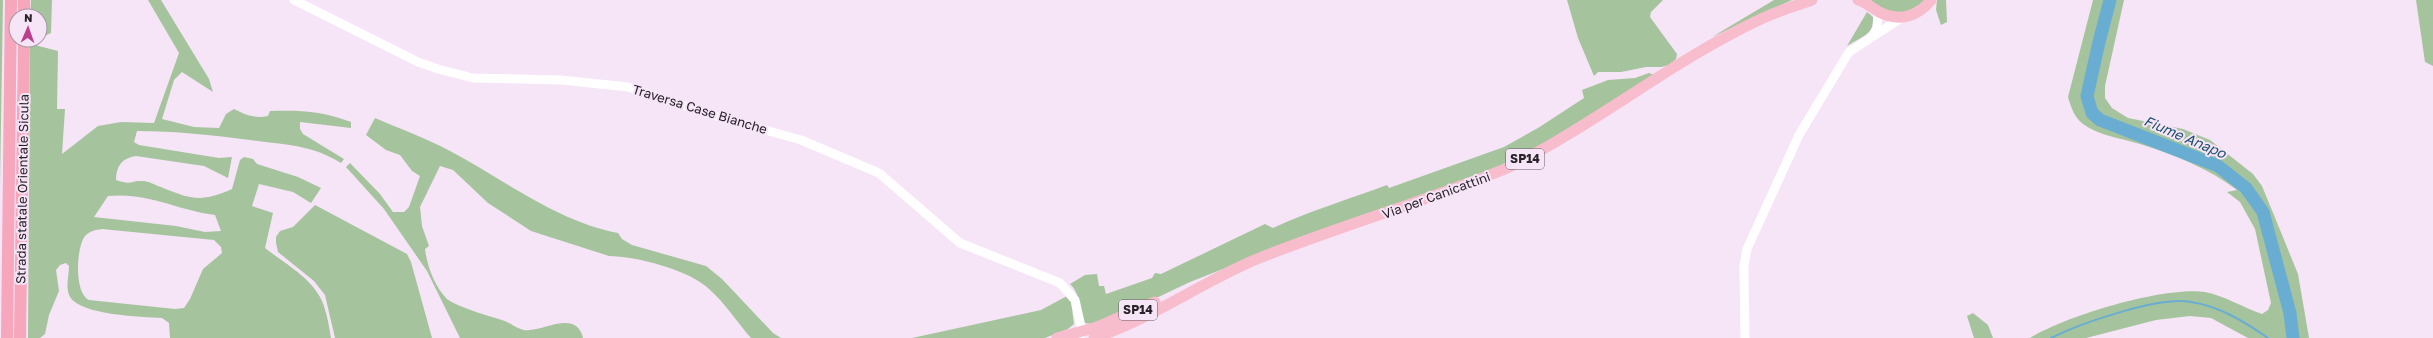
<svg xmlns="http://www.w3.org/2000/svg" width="2433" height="338" font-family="'Golos Text',sans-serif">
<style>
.green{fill:#a5c49e;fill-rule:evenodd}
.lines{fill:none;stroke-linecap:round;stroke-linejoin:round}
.stream{stroke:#69add3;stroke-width:2}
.river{stroke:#69add3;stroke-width:13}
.tertiary{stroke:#fff;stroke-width:9}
.primary{stroke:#f8bdcc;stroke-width:11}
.trunk{stroke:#f6a7bb;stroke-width:12}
.labels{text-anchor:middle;stroke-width:4;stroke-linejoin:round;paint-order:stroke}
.shield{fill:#f6e4f7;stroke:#665d67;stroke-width:1}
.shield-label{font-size:12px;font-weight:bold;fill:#292329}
.street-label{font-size:13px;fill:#292329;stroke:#f6e4f7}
.water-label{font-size:14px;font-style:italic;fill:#1c516c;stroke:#f6e4f7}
</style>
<rect width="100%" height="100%" fill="#f6e4f7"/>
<g class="green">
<path d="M0 0H3L0 185Z"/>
<path d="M31 0H52L51 33 40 38V16H30Z"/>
<path d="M148 0H161L209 79 213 92 182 72 174 80 162 119 194 127 219 128 226 114 234 109C246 115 255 119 268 116L270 111C301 110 322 111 351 122V128L300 122V129L303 134 344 159 341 163C310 144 284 145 250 140 212 135 175 131 137 131L134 142 139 145 219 158 232 157 228 178 204 166 136 156C122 158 116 166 116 180 132 186 130 180 143 181 148 181 155 185 161 187 190 199 201 203 232 189L240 160 244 157 253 159 257 164 298 177 321 188 311 203 293 192 259 184 252 206 273 213 265 248C284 263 312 278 322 301 327 313 329 326 331 338H170L169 323 162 318C142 317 81 315 70 297 65 288 69 276 69 266L66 263 60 265 56 270 59 291 49 315 45 334 40 338H28L30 40H35V45L58 51 57 109H65L62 154 98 126 121 122 154 123 179 53ZM108 196C149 192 176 210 215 215L221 231 205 232 176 226 94 217ZM102 229 214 240 221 247 222 253 203 269 190 299 184 308 175 309 89 300C74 293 76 248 85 236 90 231 95 230 102 229Z"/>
<path d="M1567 0H1663L1651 12 1650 17 1677 54 1676 59 1669 65 1661 67H1646L1621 72H1598L1594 76 1578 38Z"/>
<path d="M1774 0H1792L1712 37Z"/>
<path d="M1870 0H1926C1903 16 1893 20 1870 0Z"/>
<path d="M1937 0H1946L1947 22 1941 25 1936 10Z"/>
<path d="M2093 0H2124L2105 86V98L2112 108 2128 118 2183 129 2210 140 2253 174 2262 186 2298 274 2309 338H2248L2211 318 2190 316 2156 320 2086 338H2030C2065 316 2164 286 2205 292 2225 296 2242 307 2262 314L2268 310 2271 303 2255 229 2240 202 2227 192 2237 190C2208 168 2175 155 2140 144 2121 138 2099 136 2083 124 2074 117 2071 107 2068 97Z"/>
<path d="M2416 0H2433V66L2425 62Z"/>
<path d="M1867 12 1873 17C1875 35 1860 37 1847 46Z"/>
<path d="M1649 73 1654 75 1538 147 1500 166 1228 267 1190 282 1131 310 1091 324 1085 323C1079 311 1081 294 1070 284L1085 275 1097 274 1099 286H1104L1106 294 1152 278 1155 273 1161 274 1265 224 1273 228C1310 211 1349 199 1387 185L1389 188 1504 147 1538 128 1584 98 1582 90 1608 80 1635 78Z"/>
<path d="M375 118C400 129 426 138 450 151 505 180 556 221 618 233L622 239 632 245 706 266 722 279 773 333 781 338H751C737 322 725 303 709 289 690 270 635 256 609 256L531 231 488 203 453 170 440 166 420 207 422 226 429 246 425 249C427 266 435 287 447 299 457 307 489 316 502 320 509 322 517 329 524 330 542 333 576 308 583 338H460L427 271 384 209 346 167 350 163 380 194 393 212H404L409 207 420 176 412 171 400 155 386 150 366 135Z"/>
<path d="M315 205 407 254 411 262 432 338H335L325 295 314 281 278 252 276 243V237L280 231 293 227Z"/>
<path d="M1067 296 1071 301 1074 324 1068 329 1045 338H912L1041 310Z"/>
<path d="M1973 313 1988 325 1993 338H1974L1967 316Z"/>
</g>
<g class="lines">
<path class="stream" d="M2051 338C2081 323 2159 296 2191 302 2219 306 2245 322 2268 338"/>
<path class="river" d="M2110 0 2099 42 2087 96 2092 113 2100 120 2218 166 2246 188 2263 212 2290 313 2293 338"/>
<g class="tertiary">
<path d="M294 0 418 62 438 69 473 78 561 80 628 87 722 118 801 140 879 173 960 243 1060 283 1075 300 1082 331 1079 337"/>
<path d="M1873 35 1877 29 1878 11"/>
<path d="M1745 338 1744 266 1747 249 1799 135 1849 52 1903 17"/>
</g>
<g class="primary">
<path d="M1858 0C1866 2 1872 8 1879 12 1899 22 1918 17 1931 0"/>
<path d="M1057 338 1097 327 1155 302"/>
<path d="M1094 338C1151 319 1202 282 1257 259 1339 226 1424 202 1505 169 1594 126 1671 61 1761 19 1777 11 1795 6 1812 0"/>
</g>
<g class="trunk">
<path d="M24 16V0"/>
<path d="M7 338 11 0"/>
<path d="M20 338 24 40"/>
</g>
</g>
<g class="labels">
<g class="shield">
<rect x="1506" y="149" width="38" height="20" rx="3"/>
<rect x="1119" y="300" width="38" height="20" rx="3"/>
</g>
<g class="shield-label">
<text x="1525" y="163">SP14</text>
<text x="1138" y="314">SP14</text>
</g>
<g class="street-label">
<text transform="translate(700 109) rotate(17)" y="5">Traversa Case Bianche</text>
<text transform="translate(22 189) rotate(-89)" y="5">Strada statale Orientale Sicula</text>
<text transform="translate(1436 195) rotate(-20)" y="5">Via per Canicattini</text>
</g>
<g class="water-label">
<text transform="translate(2185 137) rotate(23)" y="5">Fiume Anapo</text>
</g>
</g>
<g transform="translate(28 28) rotate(2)"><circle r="19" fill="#f6e4f7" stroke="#a497a5"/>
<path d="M0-3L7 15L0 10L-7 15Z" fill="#bc3f8e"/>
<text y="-6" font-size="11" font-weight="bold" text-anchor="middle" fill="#292329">N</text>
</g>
</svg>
